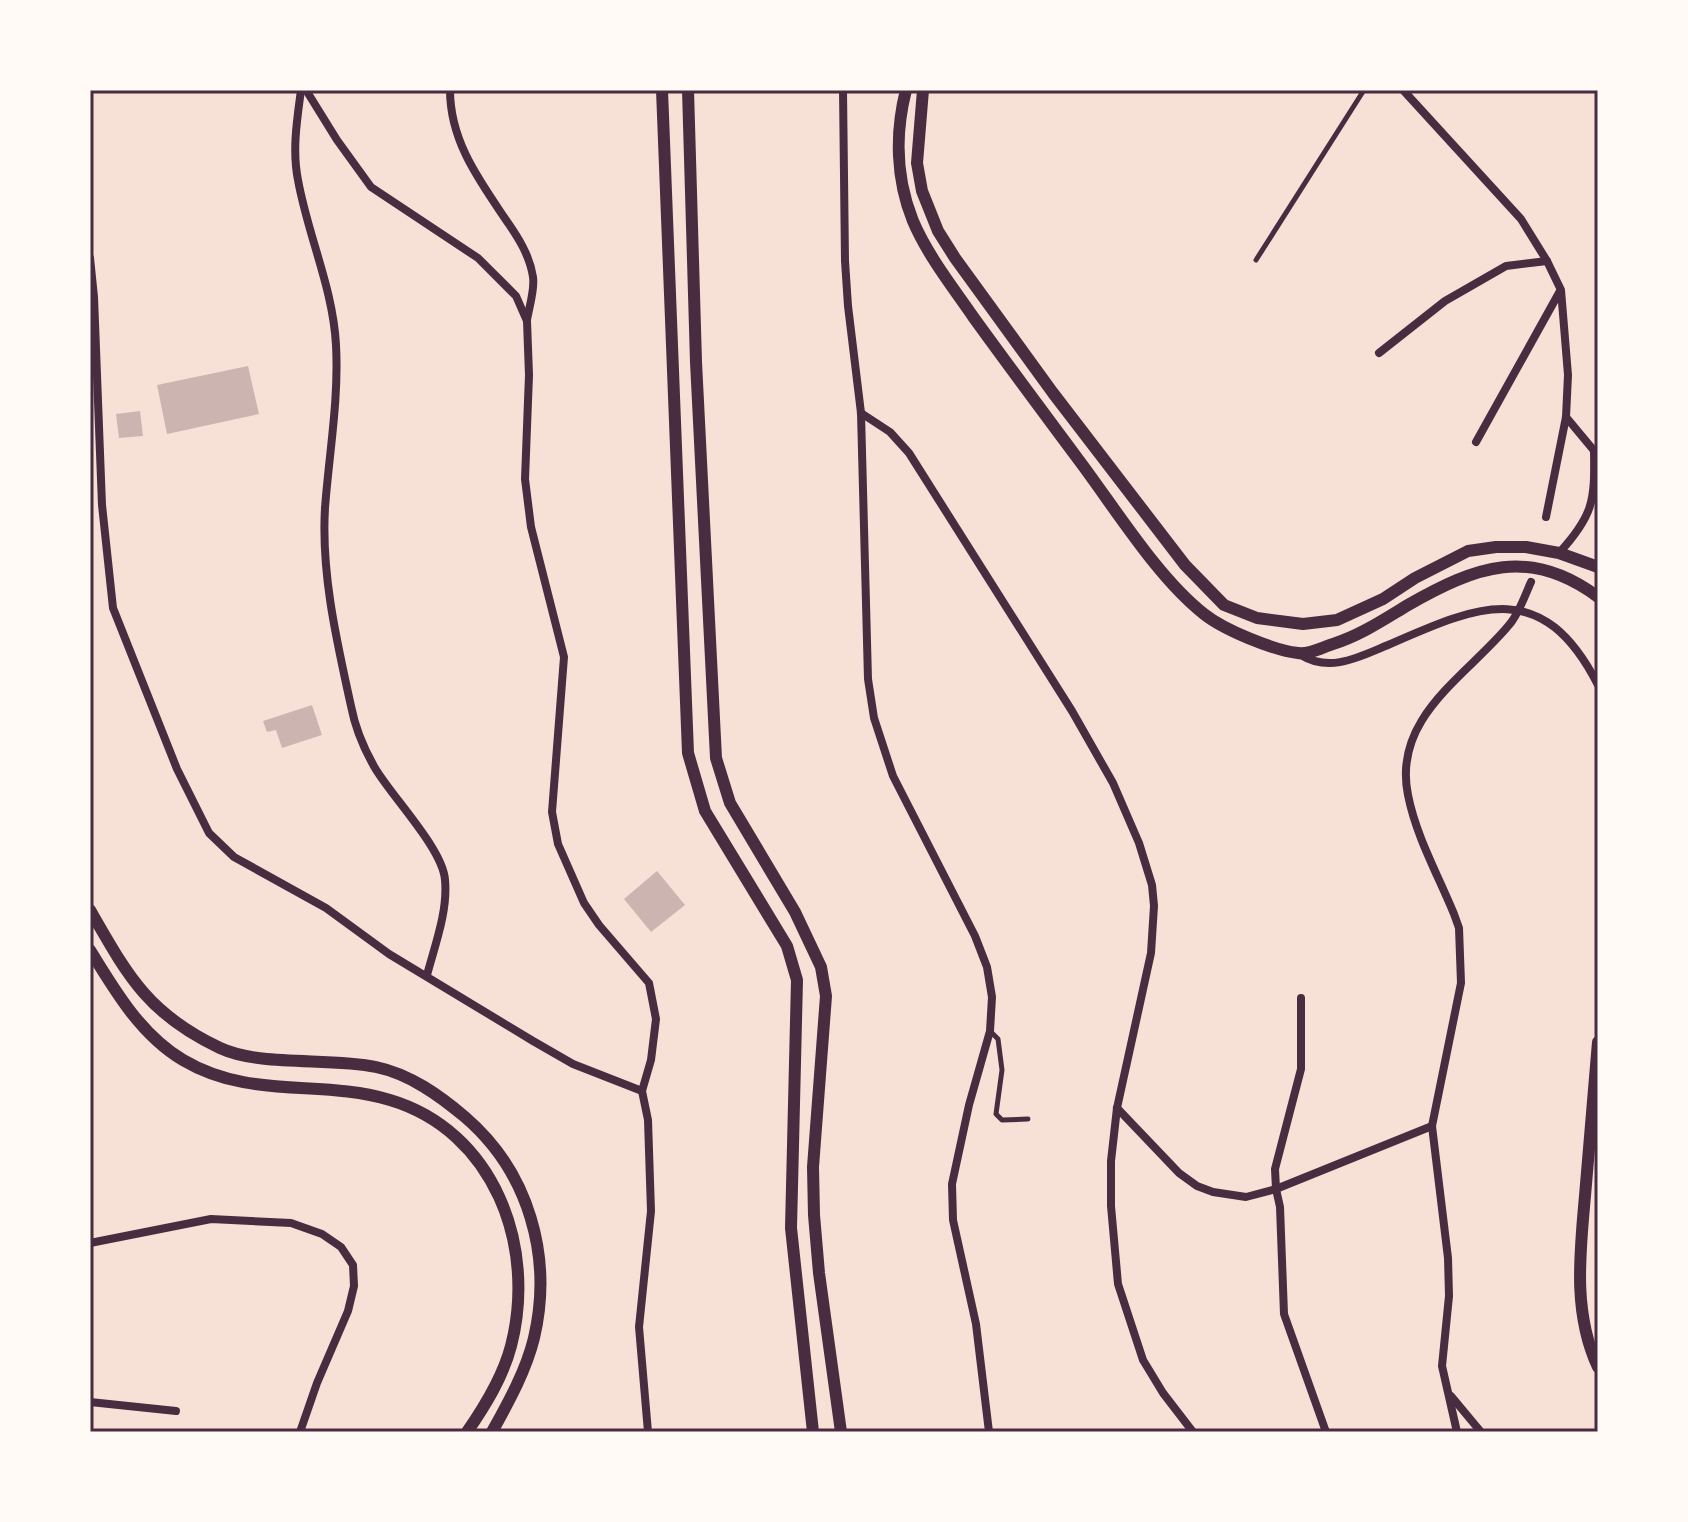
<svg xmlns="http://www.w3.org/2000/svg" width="1688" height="1522" font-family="'IBM Plex Sans',sans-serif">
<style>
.building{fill:#ccb4b1}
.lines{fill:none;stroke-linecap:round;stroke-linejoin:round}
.service{stroke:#4a2c40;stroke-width:5}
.minor{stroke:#4a2c40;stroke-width:8}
.tertiary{stroke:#4a2c40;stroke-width:12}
.neatline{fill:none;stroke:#4a2c40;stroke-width:3}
</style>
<rect width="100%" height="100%" fill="#f7e1d7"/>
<g class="building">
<path d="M248 366 259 414 167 434 157 385Z"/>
<path d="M140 411 143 436 119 438 116 414Z"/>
<path d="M312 705 322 735 282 748 276 730 267 732 263 721Z"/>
<path d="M657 871 685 905 651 932 624 899Z"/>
</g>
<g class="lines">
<g class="service">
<path d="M1256 260 1364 90"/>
<path d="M991 1032 998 1039 1002 1070 996 1114 1002 1120 1028 1119"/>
</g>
<g class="minor">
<path d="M301 90C297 120 292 150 298 180 308 236 333 288 336 345 339 400 329 454 325 508 321 574 337 642 351 706 355 727 364 749 375 768 392 797 443 849 445 880 448 911 435 945 427 975"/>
<path d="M306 90 337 140 371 187 478 258 516 296 527 321 529 375 525 479 531 527 564 657 552 812 558 844 584 903 599 925 649 983 656 1019 651 1060 642 1091 648 1120 651 1211 639 1327 648 1432"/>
<path d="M450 90C450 141 479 180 506 220 518 237 530 256 533 277 535 290 529 307 527 320"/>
<path d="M843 90 845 261 848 306 861 413 868 679 874 718 893 776 975 936 987 967 992 997 990 1031 969 1105 952 1184 953 1220 976 1324 989 1432"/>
<path d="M1403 90 1521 219 1547 261 1561 290 1568 375 1566 417 1546 517"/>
<path d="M90 258 94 297 102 505 113 608 177 769 209 833 234 857 326 908 389 954 533 1041 573 1064 642 1091"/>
<path d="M1379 353 1445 301 1506 266 1547 261"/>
<path d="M861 413 890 432 909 453 1072 711 1113 783 1139 843 1152 885 1154 906 1151 953 1117 1108 1111 1161V1206L1118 1284 1143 1360 1163 1393 1193 1432"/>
<path d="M1566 417 1596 453"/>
<path d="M1476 442 1560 291"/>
<path d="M1559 553C1593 516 1595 501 1594 452"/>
<path d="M1301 655C1330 673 1359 657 1388 645 1479 605 1542 576 1598 685"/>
<path d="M1301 998V1069L1275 1169 1276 1189 1280 1207 1284 1314 1326 1432"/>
<path d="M1117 1108 1179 1173 1197 1186 1213 1192 1246 1197 1276 1189 1432 1126"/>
<path d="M90 1243 211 1219 291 1223 322 1234 341 1247 353 1265 354 1286 348 1311 317 1383 300 1432"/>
<path d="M1451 1396 1481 1432"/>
<path d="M90 1402 176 1411"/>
<path d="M1457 1432 1442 1366 1449 1296 1448 1258 1432 1126 1461 983 1459 928 1454 914C1438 875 1416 836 1408 795 1392 717 1467 676 1509 625 1519 614 1525 595 1531 582"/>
</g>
<g class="tertiary">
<path d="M662 90 688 753 705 811 787 946 797 980 791 1228 813 1432"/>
<path d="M688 90 696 362 716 758 730 803 795 912 821 967 826 996 813 1167 814 1215 819 1273 841 1432"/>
<path d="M906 90C895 133 896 179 913 221 928 256 952 286 974 318 1008 365 1043 412 1078 459 1115 508 1157 577 1204 614 1224 630 1273 650 1298 653 1308 655 1323 647 1333 644 1361 635 1383 620 1408 605 1476 566 1530 546 1598 597"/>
<path d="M923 90 917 163 922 191 938 231 955 258 1053 393 1185 565 1224 605 1257 618 1303 624 1337 620 1383 599 1415 578 1468 551 1496 547H1526L1559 553 1598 567"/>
<path d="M90 910C128 976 148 1014 220 1048 261 1067 330 1057 376 1067 410 1074 440 1096 465 1117 529 1172 553 1257 534 1338 526 1371 508 1403 492 1432"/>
<path d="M90 950C115 991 141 1035 183 1060 250 1100 321 1079 390 1100 494 1131 537 1246 511 1346 503 1377 485 1406 467 1432"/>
<path d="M1598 1042C1594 1090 1590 1137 1586 1184 1581 1246 1571 1309 1598 1367"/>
</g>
</g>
<rect width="1688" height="1522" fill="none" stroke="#fffaf5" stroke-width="184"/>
<rect x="92" y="92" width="1504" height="1338" class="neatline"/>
</svg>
